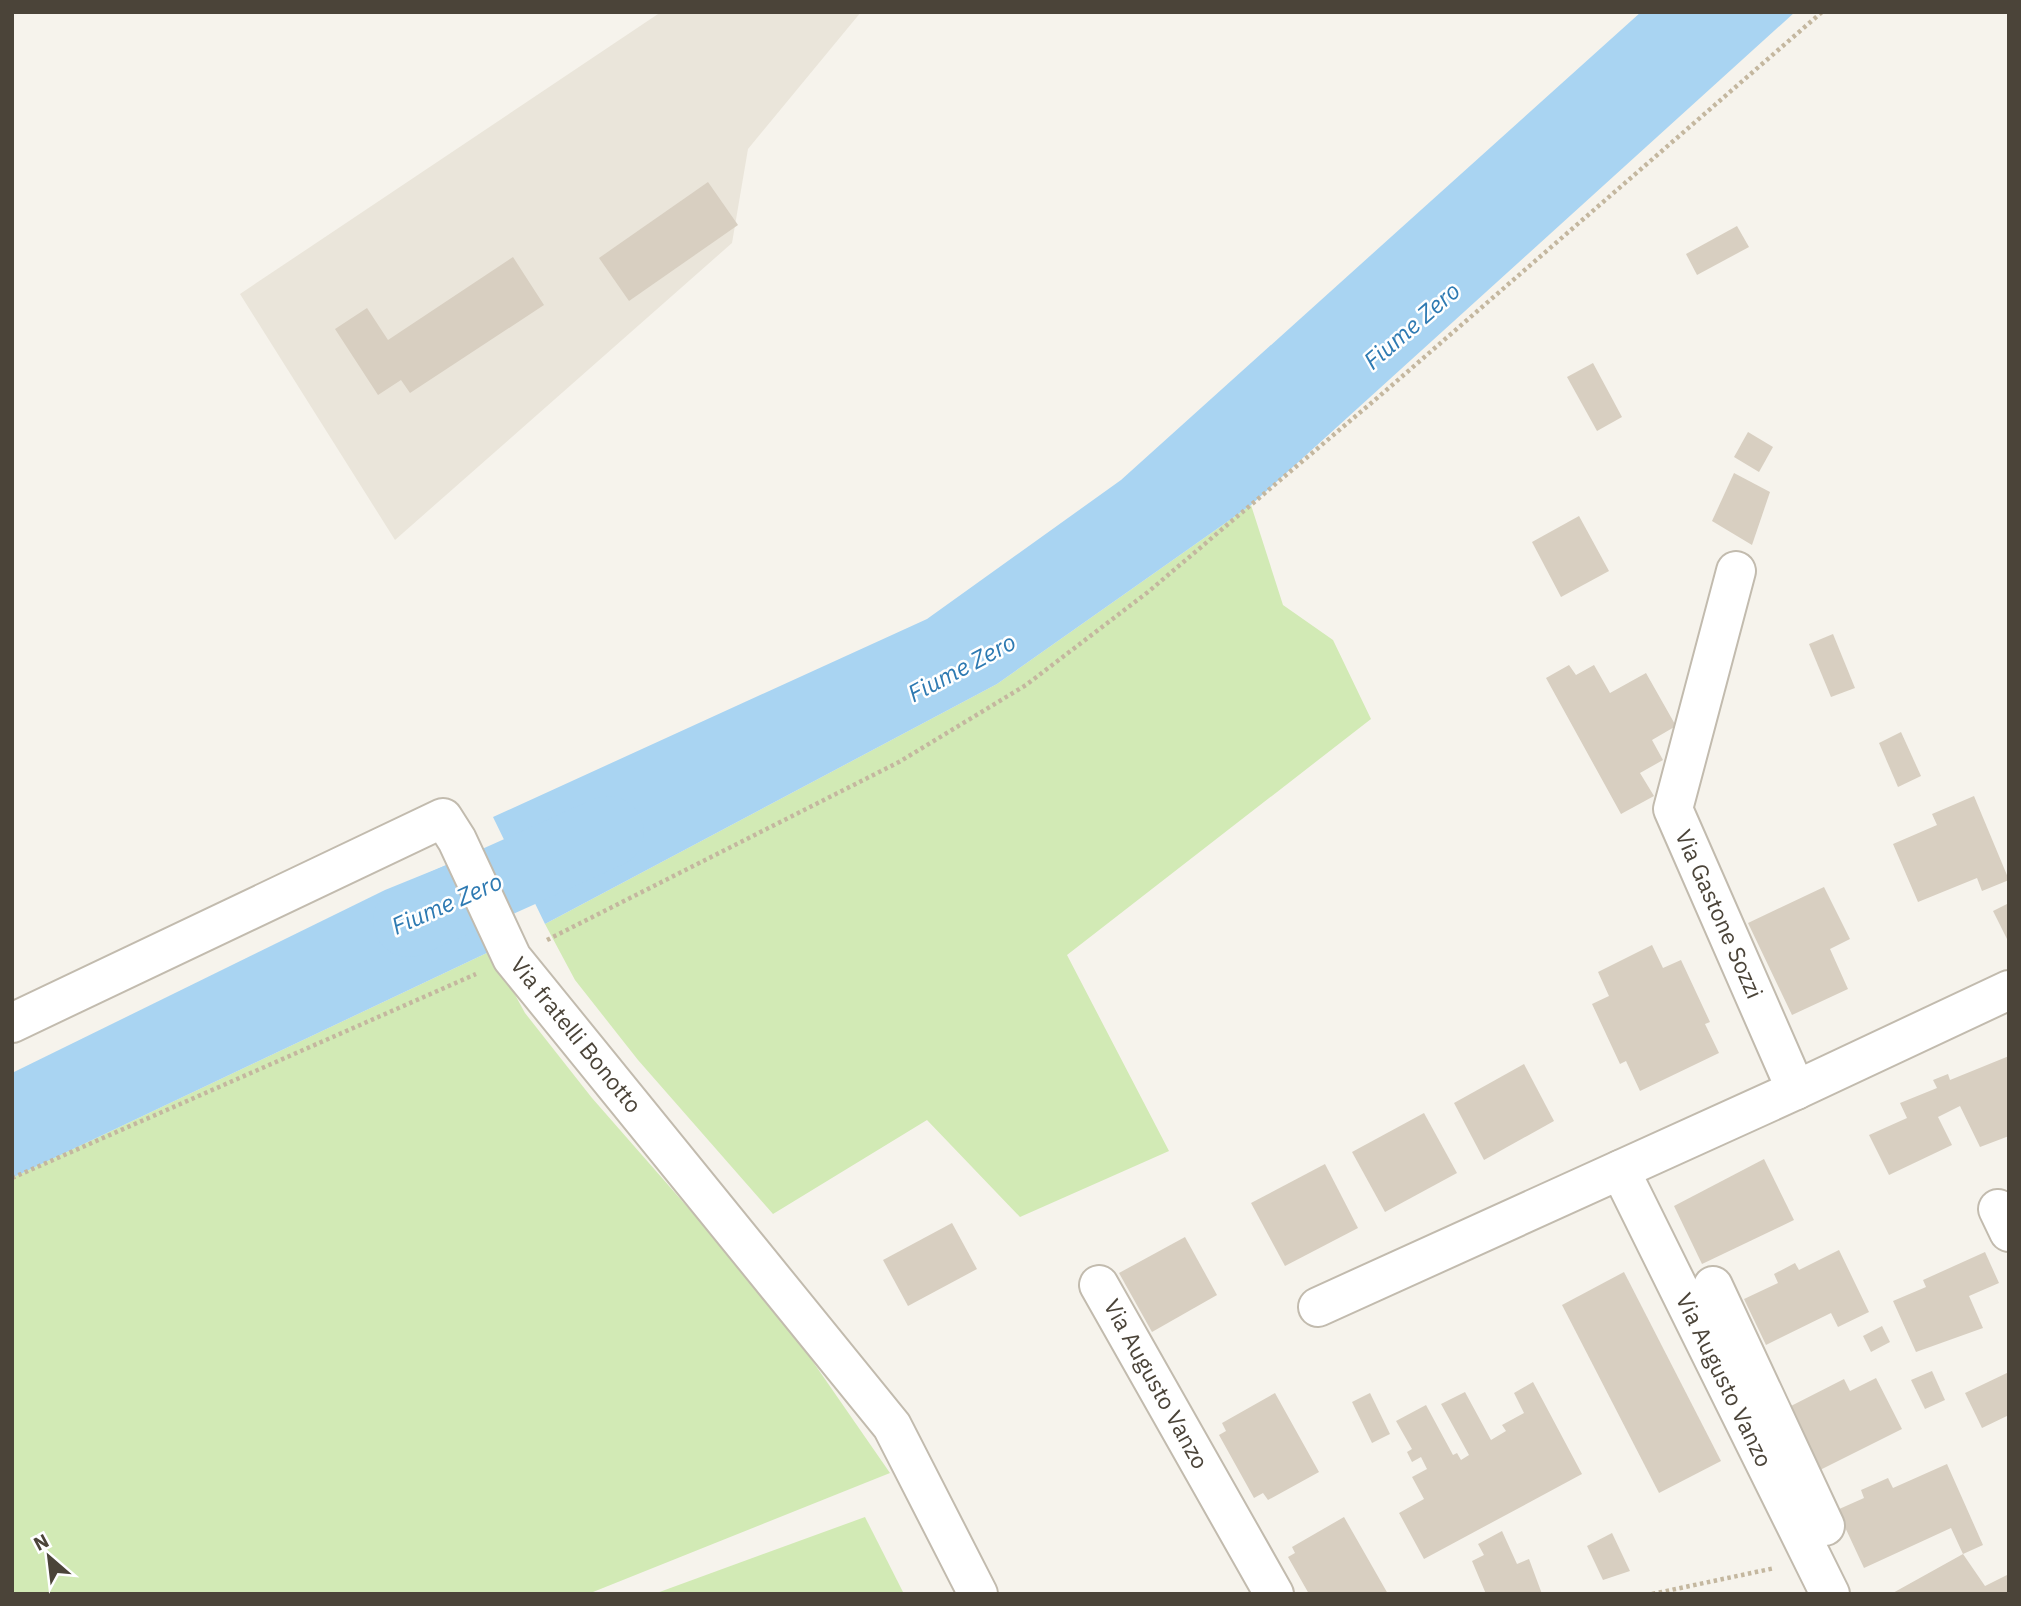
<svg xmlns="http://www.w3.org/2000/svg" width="2021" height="1606" font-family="'IBM Plex Sans',sans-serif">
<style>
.residential{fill:#eae5da}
.green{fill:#d2eab5}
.water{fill:#a9d4f2}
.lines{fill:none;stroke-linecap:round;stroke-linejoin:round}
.river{stroke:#a9d4f2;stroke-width:72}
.building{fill:#d8cfc1}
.minor-casing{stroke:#c2bbae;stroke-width:42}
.path{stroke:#c4b79f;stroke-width:4.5;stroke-dasharray:3.5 3.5;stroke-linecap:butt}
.minor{stroke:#fff;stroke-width:38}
.labels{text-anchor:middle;stroke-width:5;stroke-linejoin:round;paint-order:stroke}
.street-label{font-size:23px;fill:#4b4439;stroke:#fff}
.water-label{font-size:24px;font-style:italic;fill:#2e7ab2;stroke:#fff}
</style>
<rect width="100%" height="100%" fill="#f6f3ec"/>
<path class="residential" d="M661 12H861L748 149 732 243 395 540 240 294Z"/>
<g class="green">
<path d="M1251 505 1283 605 1333 640 1371 719 1067 955 1169 1151 1020 1217 927 1120 773 1214 638 1060 575 980 545 924 997 684Z"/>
<path d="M491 951 525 1013 592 1098 775 1307 890 1473 588 1594H12V1178Z"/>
<path d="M865 1517 904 1594H654Z"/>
</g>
<g class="water">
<path d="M1641 12H1795L1251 505 997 684 545 924 493 817 927 619 1121 480Z"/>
<path d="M449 864 491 951 12 1178V1073L385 890Z"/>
</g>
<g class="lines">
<path class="river" d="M409 921 608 832"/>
</g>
<g class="building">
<path d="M708 182 738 225 629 301 599 258Z"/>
<path d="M1737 226 1749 247 1697 275 1686 254Z"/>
<path d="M513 257 544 305 410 393 401 380 378 395 335 329 367 308 388 340Z"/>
<path d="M1593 363 1622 417 1597 431 1567 377Z"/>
<path d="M1748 432 1773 447 1759 472 1734 457Z"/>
<path d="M1734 473 1770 492 1752 545 1712 521Z"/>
<path d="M1579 516 1609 571 1561 597 1532 542Z"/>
<path d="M1833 634 1855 688 1831 697 1809 644Z"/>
<path d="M1569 665 1576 675 1594 665 1610 693 1646 673 1676 726 1652 740 1663 760 1640 773 1654 796 1621 814 1546 678Z"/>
<path d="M1901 732 1921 776 1898 787 1879 743Z"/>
<path d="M1974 796 2009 880 1982 891 1977 878 1918 902 1893 844 1937 825 1932 814Z"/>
<path d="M1824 887 1850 939 1830 949 1848 989 1792 1015 1748 923Z"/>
<path d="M2009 903V943L1993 911Z"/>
<path d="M1652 945 1663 968 1681 960 1710 1022 1705 1024 1719 1053 1640 1091 1626 1061 1620 1064 1592 1004 1609 996 1598 972Z"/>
<path d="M2009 1056V1136L1980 1147 1960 1106 1938 1117 1952 1145 1889 1175 1869 1135 1907 1118 1900 1103 1937 1088 1933 1080 1948 1074 1950 1080Z"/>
<path d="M1524 1064 1554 1121 1484 1160 1454 1103Z"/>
<path d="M1424 1113 1457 1173 1385 1212 1352 1152Z"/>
<path d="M1764 1159 1794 1220 1702 1264 1674 1206Z"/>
<path d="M1325 1164 1358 1228 1285 1266 1251 1203Z"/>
<path d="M952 1223 977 1269 908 1306 883 1260Z"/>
<path d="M1185 1237 1217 1295 1152 1332 1119 1273Z"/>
<path d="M1839 1250 1869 1312 1838 1327 1831 1313 1766 1345 1744 1299 1778 1283 1774 1274 1795 1263 1799 1270Z"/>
<path d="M1985 1252 1999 1283 1969 1296 1983 1328 1916 1352 1893 1301 1926 1287 1923 1280Z"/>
<path d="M1624 1272 1721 1461 1659 1493 1562 1305Z"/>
<path d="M1882 1326 1890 1342 1871 1352 1863 1336Z"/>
<path d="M1932 1371 1945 1400 1925 1409 1911 1380Z"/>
<path d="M2009 1372V1415L1982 1428 1965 1393Z"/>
<path d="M1876 1378 1902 1429 1820 1470 1789 1407 1844 1379 1850 1391Z"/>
<path d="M1533 1382 1582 1474 1424 1559 1399 1513 1424 1499 1412 1477 1427 1469 1421 1457 1412 1462 1407 1452 1412 1449 1396 1421 1426 1405 1453 1455 1457 1453 1461 1460 1469 1455 1441 1404 1465 1392 1491 1440 1506 1431 1502 1425 1524 1413 1514 1393Z"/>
<path d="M1275 1393 1319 1472 1268 1500 1263 1493 1254 1498 1219 1435 1226 1431 1222 1423Z"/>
<path d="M1370 1393 1390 1434 1372 1443 1352 1402Z"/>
<path d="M1947 1464 1983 1545 1963 1554 1951 1528 1864 1568 1837 1510 1864 1498 1861 1490 1888 1478 1893 1488Z"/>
<path d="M1344 1517 1388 1594H1309L1288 1557 1295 1553 1292 1547Z"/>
<path d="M1502 1531 1517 1564 1529 1559 1542 1594H1486L1472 1561 1484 1555 1478 1544Z"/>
<path d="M1612 1533 1630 1571 1603 1580 1587 1546Z"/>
<path d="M1963 1554 1985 1586 2009 1574V1594H1891Z"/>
</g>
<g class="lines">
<defs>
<g id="minor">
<path d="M1736 571 1673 809 1796 1090"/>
<path d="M12 1023 443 818 457 840 512 958 892 1426 978 1594"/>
<path d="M1620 1170 1830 1594"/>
<path d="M1998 1209 2009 1232"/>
<path d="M1099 1285 1274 1594"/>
<path d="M1713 1286 1825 1526"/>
<path d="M1318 1307 1796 1090 2009 990"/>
</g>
</defs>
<use href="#minor" class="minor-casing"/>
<g class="path">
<path d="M547 940 899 762 1026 685 1148 592 1383 393 1822 12"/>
<path d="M12 1178 476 974"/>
<path d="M1652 1594 1775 1568"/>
</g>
<use href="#minor" class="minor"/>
</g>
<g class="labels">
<g class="street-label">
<text transform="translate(1719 914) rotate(66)" y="8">Via Gastone Sozzi</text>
<text transform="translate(576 1035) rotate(51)" y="8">Via fratelli Bonotto</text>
<text transform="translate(1724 1380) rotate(64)" y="8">Via Augusto Vanzo</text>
<text transform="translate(1156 1384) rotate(61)" y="8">Via Augusto Vanzo</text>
</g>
<g class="water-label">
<text transform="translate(1412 326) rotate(-41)" y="8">Fiume Zero</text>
<text transform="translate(962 668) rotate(-28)" y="8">Fiume Zero</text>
<text transform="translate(447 904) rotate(-24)" y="8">Fiume Zero</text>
</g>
</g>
<rect width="2021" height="1606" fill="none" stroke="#4b4439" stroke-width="28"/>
<g transform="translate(49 1557) rotate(332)" stroke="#ffffff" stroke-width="5" paint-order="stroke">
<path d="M0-5L12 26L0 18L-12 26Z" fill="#4b4439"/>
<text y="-10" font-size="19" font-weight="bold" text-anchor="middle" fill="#4b4439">N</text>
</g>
</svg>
